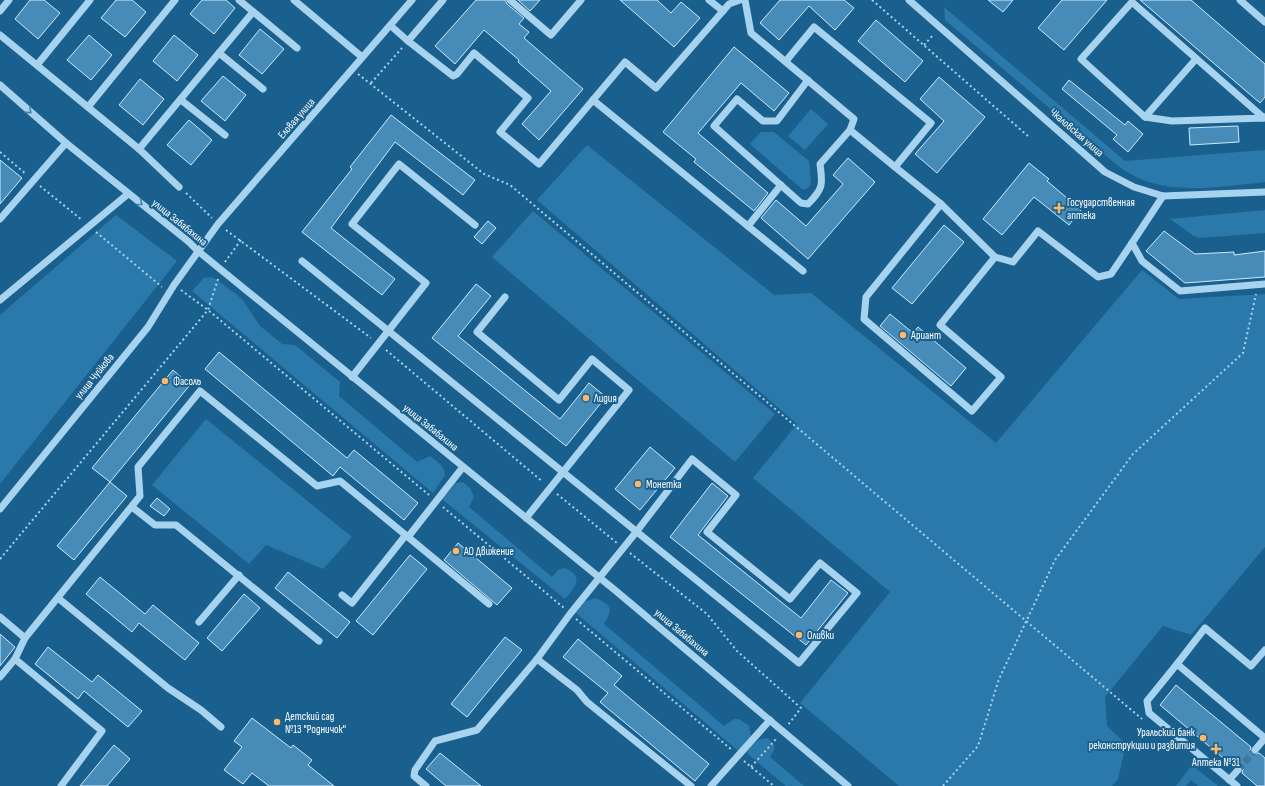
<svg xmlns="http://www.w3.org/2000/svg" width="1265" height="786" font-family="'Sofia Sans Condensed',sans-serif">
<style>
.green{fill:#2a79aa}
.building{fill:#478cb8;stroke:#cde9fa}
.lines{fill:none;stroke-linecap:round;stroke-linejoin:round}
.minor-tunnel{stroke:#3c789f;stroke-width:7;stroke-dasharray:7 3.5;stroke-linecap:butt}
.path{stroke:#a7d3ee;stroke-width:2;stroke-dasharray:2 3;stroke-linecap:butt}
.minor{stroke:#a7d3ee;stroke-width:7}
.oneway{stroke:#4482ab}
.poi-dot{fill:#ffb964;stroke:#1a608e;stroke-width:1.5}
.labels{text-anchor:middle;stroke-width:4;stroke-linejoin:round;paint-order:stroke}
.street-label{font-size:11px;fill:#fff;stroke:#1a608e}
.poi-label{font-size:11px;fill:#fff;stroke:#1a608e;text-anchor:start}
</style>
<rect width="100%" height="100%" fill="#1a608e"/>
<g class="green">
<path d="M944 7 1125 161 1265 150V182C1215 187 1160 199 1117 165L945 20Z"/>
<path d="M811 109 828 124 805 150 788 136Z"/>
<path d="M761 132H774L809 161 811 183 809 187 803 190 750 144Z"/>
<path d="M587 145 774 295 811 293 996 443 1142 270 1179 299 1265 294V547L1191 635 1163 626 1105 697 1107 726 1126 744 1118 779 1112 786H899L800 703 890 592 753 478 797 424 537 200Z"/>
<path d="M1265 210V233L1200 238 1194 236 1170 219Z"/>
<path d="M533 211 775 414 735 462 492 257Z"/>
<path d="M116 215 177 261 0 484V315Z"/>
<path d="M211 277 216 279 242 299 260 326 282 344 295 345 340 382 339 396 417 462 430 456C436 461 445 466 445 475L433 493 192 291 204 278Z"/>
<path d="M206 419 352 537 323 569 266 545 249 564 152 485Z"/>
<path d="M463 482 470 488 474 497 469 507 552 577 558 570 565 568C585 577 575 587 565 599L442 499 456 483Z"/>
<path d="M595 598C612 604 613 610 604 624L724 726 734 719H739L749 726 751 736 741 753 576 613 584 602Z"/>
<path d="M768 738 774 745V750L770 757 804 786H786L749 755 747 752C753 745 757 738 768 738Z"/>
<path d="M1192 765 1218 786H1198L1191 780 1186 786H1176Z"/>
</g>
<g class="building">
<path d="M30 0H44L60 13 38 39 15 19Z"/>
<path d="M116 0H132L146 12 125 37 101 18Z"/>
<path d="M202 0H226L235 8 214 34 190 14Z"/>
<path d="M476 0H505L507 4 524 18 519 24 529 32 524 38 583 89 539 140 522 124 551 91 518 62 519 60 484 30 455 64 435 46Z"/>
<path d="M518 0H540L530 11Z"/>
<path d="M620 0H657L671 13 681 2 700 18 674 47Z"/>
<path d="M780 0H844L854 8 835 30 809 6 779 40 760 23Z"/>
<path d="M988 0H1013L1003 12Z"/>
<path d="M1062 0H1107L1064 50 1038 28Z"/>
<path d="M1140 0H1191L1265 64V97L1260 103Z"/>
<path d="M876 20 923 61 905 82 858 41Z"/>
<path d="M260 29 284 49 262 74 239 55Z"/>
<path d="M89 35 112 55 91 80 67 60Z"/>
<path d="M174 35 198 55 177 81 153 61Z"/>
<path d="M734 47 789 93 774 111 741 83 698 133 768 193 754 211 694 162 696 159 663 132Z"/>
<path d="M223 76 246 95 225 121 201 101Z"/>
<path d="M939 77 985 117 937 173 915 154 944 121 920 99Z"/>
<path d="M140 79 164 99 143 125 119 105Z"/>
<path d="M1069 80 1125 125 1128 121 1143 134 1128 152 1113 139 1117 135 1062 89Z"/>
<path d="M391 115 475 180 463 195 395 142 331 228 395 279 382 295 302 232 352 169 350 167Z"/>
<path d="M189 120 212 140 191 165 167 145Z"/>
<path d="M1238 126 1239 142 1190 145 1189 128Z"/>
<path d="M848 158 875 182 808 259 761 218 776 200 806 226 843 184 833 175Z"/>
<path d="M0 160 22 178 0 204Z"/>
<path d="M1029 163 1049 179 1047 181 1081 210 1069 225 1034 197 1002 235 983 219Z"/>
<path d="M488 221 496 228 482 244 474 237Z"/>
<path d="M944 225 964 242 912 304 892 288Z"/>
<path d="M1164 231 1195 254 1234 252V255L1265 251V277L1185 283 1146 251Z"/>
<path d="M476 284 491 296 458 336 560 419 589 383 606 397 566 446 432 338Z"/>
<path d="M890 314 913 333 918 327 966 368 951 386 880 326Z"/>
<path d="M219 352 347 458 354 450 418 503 404 520 340 467 333 476 205 369Z"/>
<path d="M173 370 190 385 110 482 92 468Z"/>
<path d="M650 447 675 468 640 510 615 489Z"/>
<path d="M110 482 127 496 74 560 57 546Z"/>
<path d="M712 483 728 496 698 535 801 618 831 580 848 593 806 645 670 537Z"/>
<path d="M157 498 170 509 164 516 150 506Z"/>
<path d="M458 543 512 588 497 605 444 560Z"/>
<path d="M410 555 427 569 373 635 356 621Z"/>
<path d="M288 572 350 622 337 638 275 588Z"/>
<path d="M100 577 145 614 153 605 199 643 185 660 139 623 132 632 86 594Z"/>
<path d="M244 594 260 608 222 651 207 638Z"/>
<path d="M0 634 15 647 0 666Z"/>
<path d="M505 637 522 650 467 717 451 704Z"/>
<path d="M578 639 622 676 614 685 709 764 695 781 600 702 608 693 563 657Z"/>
<path d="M48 647 92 682 98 675 142 711 128 727 84 691 78 699 35 664Z"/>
<path d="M1176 685 1251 747 1250 751 1252 754 1259 753 1265 758V786H1257L1242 773 1243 769 1241 766 1234 767 1160 705Z"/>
<path d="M252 718 291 748 293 745 312 760 308 765 334 786H269L252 773 243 784 224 770 242 747 234 741Z"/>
<path d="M114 745 130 759 107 786H80Z"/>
<path d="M440 753 481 786H446L426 769Z"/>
</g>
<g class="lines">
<path class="minor-tunnel" d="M1238 770 1255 750"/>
<g class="path">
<path d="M872 0 1028 136"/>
<path d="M924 45 934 34"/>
<path d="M358 74 484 174 510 185 1142 719"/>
<path d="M371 83 402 48"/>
<path d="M0 152 26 174"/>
<path d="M40 186 82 220"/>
<path d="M186 193 212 218"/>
<path d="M226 230 371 338"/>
<path d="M96 232 162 287"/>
<path d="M225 262 241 240"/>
<path d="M181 290 208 310 429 495"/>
<path d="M386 350 543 482"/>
<path d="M557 494 617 543"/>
<path d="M443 507 564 608"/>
<path d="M630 553 707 614 737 651 801 708 788 725"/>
<path d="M0 559 208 310 218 279"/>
<path d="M576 619 732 750"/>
<path d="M744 761 774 786"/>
<path d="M751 767 777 738"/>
<path d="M943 786 978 746 999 679 1055 560 1133 454 1243 353 1256 294"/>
</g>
<g class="minor">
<path d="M239 0 297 48"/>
<path d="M294 0 362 57"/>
<path d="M510 0 551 35 581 0"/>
<path d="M709 0 723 11 729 4 740 0"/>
<path d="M745 0 751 33 854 119 850 130 895 167"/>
<path d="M909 0 1105 172 1134 187 1163 196 1265 192"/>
<path d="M1240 0 1265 22"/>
<path d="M0 11 9 0"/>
<path d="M391 26 408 41 443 0"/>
<path d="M0 35 139 149 179 187"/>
<path d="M408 41 453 76 457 74 474 53 528 98 500 132 539 164 625 62 656 88 723 11"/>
<path d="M219 53 263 89"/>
<path d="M786 61 814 27 931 123 895 167 941 204"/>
<path d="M37 65 90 0"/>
<path d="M808 80 777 121H763L737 99 714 126 801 203 808 204C823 189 823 185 820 164L850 130"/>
<path d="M0 85 66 143 189 242 198 251 616 591 848 786"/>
<path d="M181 100 225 135"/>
<path d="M593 100 803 271"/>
<path d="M88 107 175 0"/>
<path d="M1145 117 1196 59"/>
<path d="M1264 118 1132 2 1081 59 1145 117 1172 121 1264 118 1265 117"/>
<path d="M139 149 253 12"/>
<path d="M1163 196 1132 243 1142 261 1180 291 1265 284"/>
<path d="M0 219 66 143"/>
<path d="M748 226 781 185"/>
<path d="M995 257 941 204 866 297 864 319 972 411 1001 377 940 325 995 257 1013 262 1038 231 1098 277 1111 274 1132 243"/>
<path d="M302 261 799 663 857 593 820 563 790 599 707 532 736 495 692 459 637 531 570 614 537 659 477 730 435 741 415 770 414 776 426 786"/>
<path d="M505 297 477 332 559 400 592 359 629 390 526 518"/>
<path d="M0 300 128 194"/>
<path d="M352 377 426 283 352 224 399 164 475 225"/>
<path d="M132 507 155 525H176L319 641"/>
<path d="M0 509 148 327 174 285 218 224 412 0"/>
<path d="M408 537 489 604"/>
<path d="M342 595 352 603 405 536"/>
<path d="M58 598 168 688 201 710 221 727"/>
<path d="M0 617 25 638 15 659 102 731 61 786"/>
<path d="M199 622 239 575"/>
<path d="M25 638 140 496 138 467 200 391 317 486 340 481 408 537 463 467"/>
<path d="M537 659 577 690 587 702 691 786"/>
<path d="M1177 664 1205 628 1251 666 1265 650"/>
<path d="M0 677 15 659"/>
<path d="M1255 750 1265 738"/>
<path d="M1229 780 1238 770"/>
<path d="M711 786 770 720"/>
<path d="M1237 786 1149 713 1147 701 1177 664 1265 738"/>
</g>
</g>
<defs><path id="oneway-chevron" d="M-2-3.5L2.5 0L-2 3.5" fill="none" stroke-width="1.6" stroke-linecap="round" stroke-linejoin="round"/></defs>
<g class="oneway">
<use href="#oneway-chevron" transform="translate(29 111) rotate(41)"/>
<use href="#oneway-chevron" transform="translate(140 203) rotate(38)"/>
</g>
<g class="poi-dot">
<path d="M1057 202h4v4h4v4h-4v4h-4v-4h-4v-4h4z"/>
<circle cx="903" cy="335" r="4"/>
<circle cx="165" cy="381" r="4"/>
<circle cx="586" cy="398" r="4"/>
<circle cx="638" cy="484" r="4"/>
<circle cx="456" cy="551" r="4"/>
<circle cx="799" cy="635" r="4"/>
<circle cx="277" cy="722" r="4"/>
<circle cx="1203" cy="738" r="4"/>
<path d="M1214 743h4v4h4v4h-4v4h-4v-4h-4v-4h4z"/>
</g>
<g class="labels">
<g class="street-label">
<text transform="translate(296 118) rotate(-49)" y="4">Еловая улица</text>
<text transform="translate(1077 132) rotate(41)" y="4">Чкаловская улица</text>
<text transform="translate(180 222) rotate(39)" y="4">улица Забабахина</text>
<text transform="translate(94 376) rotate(-51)" y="4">улица Чуйкова</text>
<text transform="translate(431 427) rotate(39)" y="4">улица Забабахина</text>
<text transform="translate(682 632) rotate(40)" y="4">улица Забабахина</text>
</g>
<g class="poi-label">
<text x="1067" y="206">Государственная<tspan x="1067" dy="13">аптека</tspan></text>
<text x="911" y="339">Ариант</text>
<text x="173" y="385">Фасоль</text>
<text x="594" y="402">Лидия</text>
<text x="646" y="488">Монетка</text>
<text x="464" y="555">АО Движение</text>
<text x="807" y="639">Оливки</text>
<text x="285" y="720">Детский сад<tspan x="285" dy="13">№13 "Родничок"</tspan></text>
<text x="1195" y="736" text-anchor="end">Уральский банк<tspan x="1195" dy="13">реконструкции и развития</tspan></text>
<text x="1216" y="766" text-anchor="middle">Аптека №31</text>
</g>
</g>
</svg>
